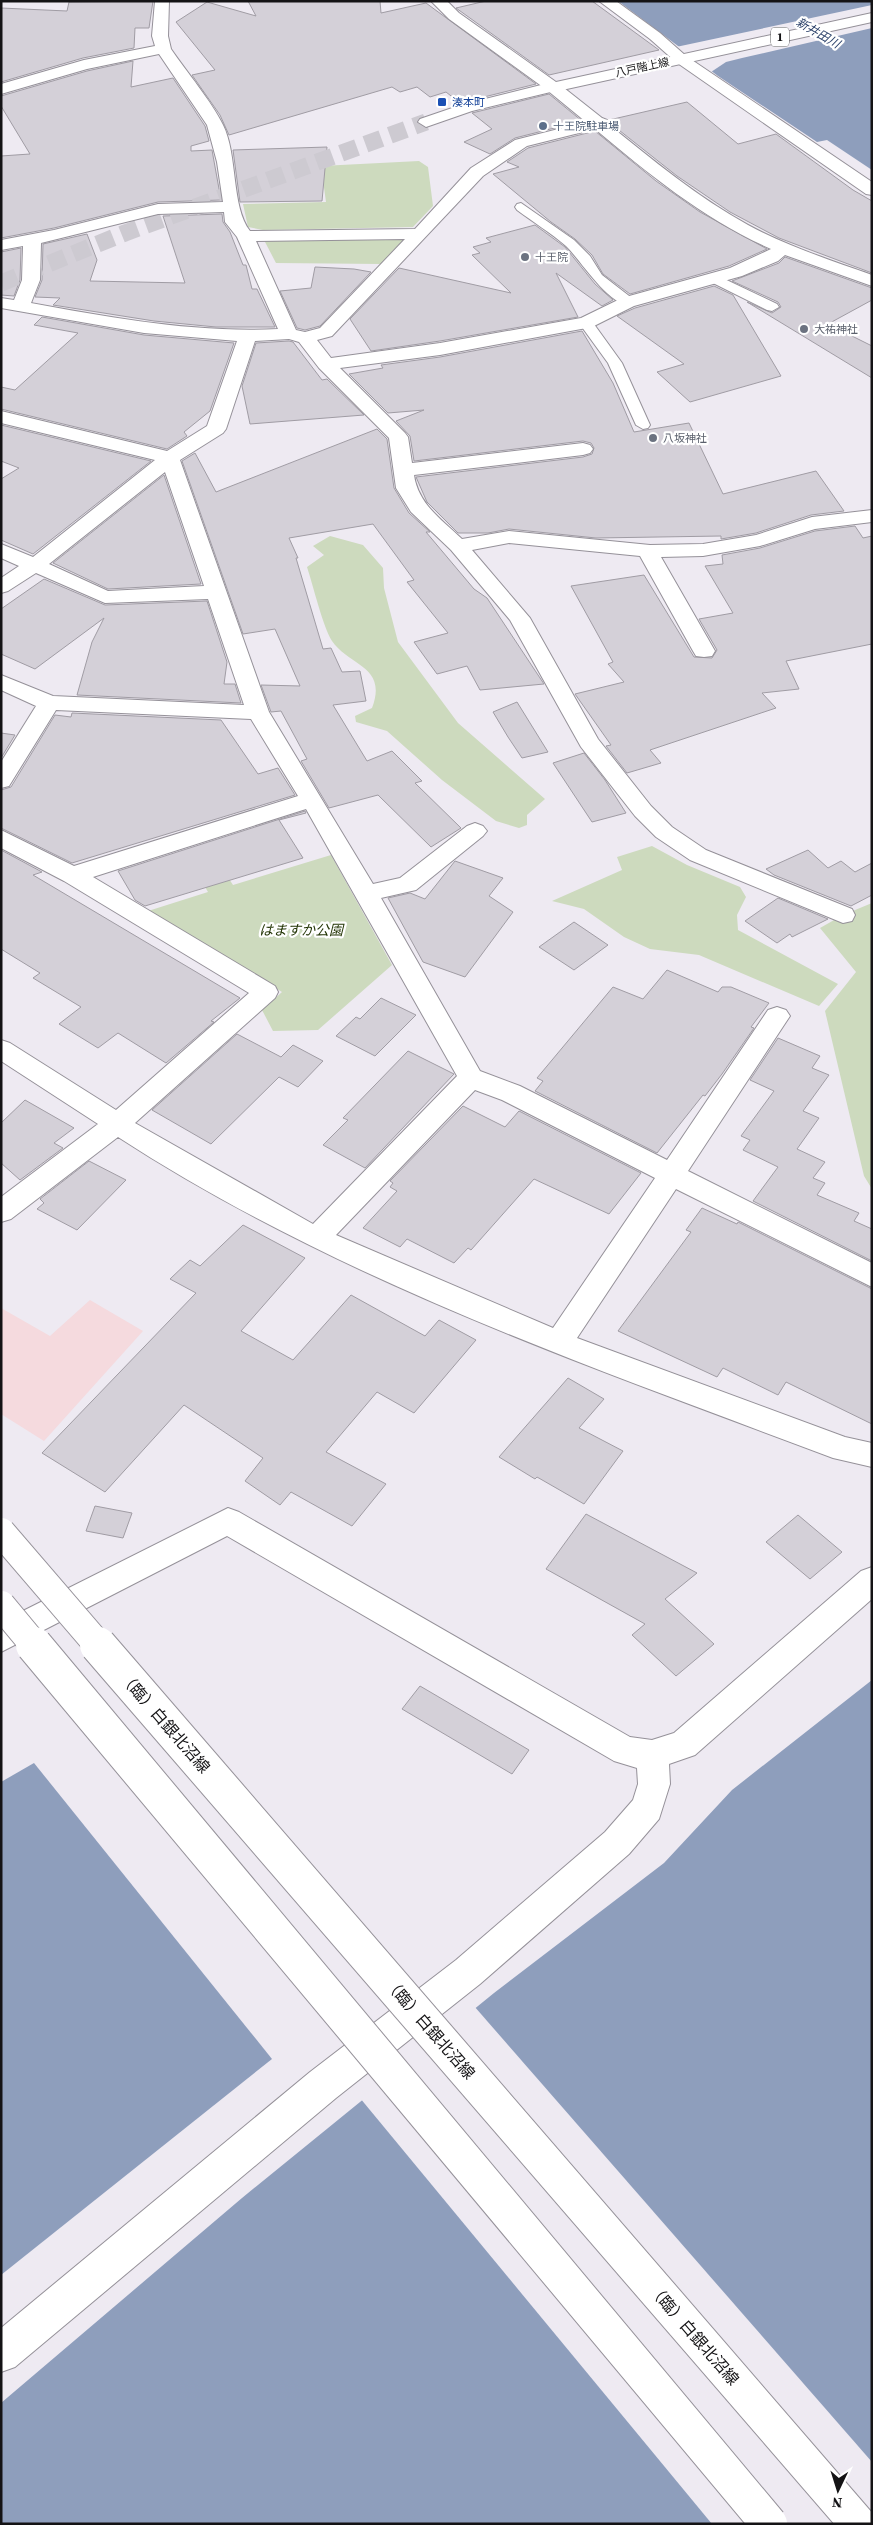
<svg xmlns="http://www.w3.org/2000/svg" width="873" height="2525" font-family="'Source Serif 4','Noto Sans JP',serif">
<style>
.education{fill:#f5dade}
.green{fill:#cddabe}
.water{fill:#8e9ebc}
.pier{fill:#eeeaf2}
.building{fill:#d4d0d8;stroke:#a09ca4}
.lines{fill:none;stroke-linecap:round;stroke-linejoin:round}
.secondary-tunnel{stroke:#cdcad1;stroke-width:17;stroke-dasharray:17 9;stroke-linecap:butt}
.lane-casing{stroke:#959199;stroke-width:2}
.street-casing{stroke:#959199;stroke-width:2}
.secondary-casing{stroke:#959199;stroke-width:2}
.primary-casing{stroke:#959199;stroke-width:2}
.lane{fill:#fff;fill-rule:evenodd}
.street{fill:#fff;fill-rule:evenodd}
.secondary{fill:#fff;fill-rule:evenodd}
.primary{fill:#fff;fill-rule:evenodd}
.secondary-bridge-far1-casing{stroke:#959199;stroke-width:30;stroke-linecap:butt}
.secondary-bridge-casing{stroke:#959199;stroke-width:38;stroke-linecap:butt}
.secondary-bridge-far1{stroke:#fff;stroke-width:28}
.secondary-bridge{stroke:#fff;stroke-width:36}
.transit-dot{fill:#1a4fb4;stroke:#fff;stroke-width:2}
.service-dot{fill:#5c6f8a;stroke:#fff;stroke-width:2}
.worship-dot{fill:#6b7280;stroke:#fff;stroke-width:2}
.labels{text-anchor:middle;stroke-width:4.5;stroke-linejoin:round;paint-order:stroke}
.far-street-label{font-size:11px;fill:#141315;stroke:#fff}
.far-transit-label{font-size:11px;fill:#164399;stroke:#fff;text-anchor:start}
.far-service-label{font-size:11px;fill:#4e5e75;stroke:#fff;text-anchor:start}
.far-worship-label{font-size:11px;fill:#5b616d;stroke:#fff;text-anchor:start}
.far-water-label{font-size:12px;font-style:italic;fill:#293f68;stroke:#fff}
.shield{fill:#fff;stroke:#5a5a5b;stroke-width:1}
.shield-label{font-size:12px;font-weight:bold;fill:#141315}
.park-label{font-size:14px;font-style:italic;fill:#1f3100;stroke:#fff}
.near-street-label{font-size:16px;fill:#141315;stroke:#fff}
</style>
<rect width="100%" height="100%" fill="#eeeaf2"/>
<path class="education" d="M90 1300 143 1331 44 1441 1 1414V1308L50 1336Z"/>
<g class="green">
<path d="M419 161 428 167 433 206 413 227 263 230 248 227 243 204 326 202 321 166Z"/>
<path d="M407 238 381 264 276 263 264 240Z"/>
<path d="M330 536 363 545 383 568 384 588 398 642 458 723 545 799 527 815V825L519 828 496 821 442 780 387 731 356 722 355 716 372 708C388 666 349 666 332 641 323 627 313 585 307 567L324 555 313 546Z"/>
<path d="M652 846 687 865 740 887 746 897 737 915 738 930 838 984 819 1006 699 955 650 949 624 937 584 909 552 901 622 870 617 857Z"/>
<path d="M331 855 392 965 318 1030 273 1031 262 1010 282 992 148 911 208 892 194 868 218 862 233 885Z"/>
<path d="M872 903V1189L864 1176 825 1011 856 972 820 928 843 915Z"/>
</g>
<g class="water">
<path d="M618 1H872V170L827 140 817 142 718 76Z"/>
<path d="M872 1680V2524H1V2403L242 2198 494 1993 664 1863 732 1790Z"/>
<path d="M34 1763 272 2059 1 2275V1782Z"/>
</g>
<g class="pier">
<path d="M872 5V28L742 58 726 62 711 72 676 47Z"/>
<path d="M474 2006 872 2462V2524H712L360 2098Z"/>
</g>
<g class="building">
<path d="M153 1 149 28H135L134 48 83 58 1 82V8L67 11 69 2Z"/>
<path d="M248 1H380L381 13 426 3 536 84 460 103 446 92 430 97 417 87 400 92 392 87 229 135 220 115 192 75 215 70 176 22 207 2 256 16Z"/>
<path d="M486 1H592L659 50 549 75 456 8Z"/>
<path d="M133 61 131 87 173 78 205 126 209 141 191 146V151L212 150 221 200 158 202 54 228 1 238V156L30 154 1 106V96L87 71Z"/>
<path d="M549 94 582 121 515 138 490 154 464 142 492 129 472 113Z"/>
<path d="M687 102 738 144 776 134 853 190 872 201V273L779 238 730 212 677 176 610 123 609 120Z"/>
<path d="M595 131 656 181 700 212 767 249 729 266 630 294 603 274 592 255 575 239 551 222 493 174 519 167 507 162 528 148Z"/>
<path d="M327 147 322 201 240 202 233 150Z"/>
<path d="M222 214 223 222 230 232 243 265H246L252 289H257L275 327H216L154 321 53 305 60 298 35 297 42 280 43 244 87 234 97 260 90 281 185 283 163 216Z"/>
<path d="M535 225 565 247 595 284 613 300 602 306 556 273 578 317 440 341 371 351 350 319 399 268 511 293 472 255 480 253 473 247 491 242 486 238Z"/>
<path d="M21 248 20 280 14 296 1 295V252Z"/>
<path d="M785 257 872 288V300L828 324 872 346V378L747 302 772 313 781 307 778 302 732 281 779 263Z"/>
<path d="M315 267 354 269 371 272 320 326 305 330 297 328 280 291 311 288Z"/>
<path d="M714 286 733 295 781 376 690 402 657 372 684 364 617 316 635 308Z"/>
<path d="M42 317 144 335 234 343 210 411 184 432 187 436 167 449 1 409V387L15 390 78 333 34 325Z"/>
<path d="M582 331 613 383 634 432 689 423 723 494 816 471 844 511 811 515 756 533 721 539V536L596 538 509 529 488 533H458L427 502 416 477 583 457 592 454 594 448 591 443 583 441 414 461 410 436 396 421 424 410 388 413 349 374 383 368 381 365 440 357Z"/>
<path d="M289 341 293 342 322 380 327 379 364 415 250 424 242 386 256 343Z"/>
<path d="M1 425 151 461 33 554 1 540V479L19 468 1 461Z"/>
<path d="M377 429 387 439 394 488 409 513 430 532H426L474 589 487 598 544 684 480 690 467 666 437 674 414 642 448 633 407 582 414 580 373 524 289 538 298 558H296L323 649 331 648 342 672 360 671 366 701 333 705 367 761 392 751 422 781 415 783 461 828 431 847 378 795 329 808 301 761 307 759 281 711 271 712 261 685 300 686 275 629 243 634 182 461 195 453 216 492Z"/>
<path d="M164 475 201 584 108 589 53 563Z"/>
<path d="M855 526 863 538 872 536V644L786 661 799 689 762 693 776 708 650 750 661 763 627 773 606 746 611 745 575 694 624 682 608 664 613 662 571 586 644 575 694 657 712 658 717 650 699 619 733 613 705 566 723 564 722 555 760 548 815 531Z"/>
<path d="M44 579 105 605 207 601 227 662 224 684H235L241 703 77 695 92 642 104 618 35 669 1 654V609Z"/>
<path d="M517 702 548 752 522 758 508 737 493 712Z"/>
<path d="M72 713 221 720 258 774 278 768 295 795 72 863 1 828V790L11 787 55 715 71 717Z"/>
<path d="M1 733 15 735 1 758Z"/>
<path d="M584 753 605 780 626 813 592 822 553 763Z"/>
<path d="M305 811 306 813 279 820 303 858 145 906 135 900 118 871Z"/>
<path d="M1 850 42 872 33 875 240 998 211 1021 214 1022 166 1063 118 1033 98 1048 59 1024 81 1007 33 978 40 973 1 949Z"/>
<path d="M808 850 828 868 841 861 855 872 872 863V895L851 906 774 875 766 869Z"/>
<path d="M455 861 503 878 489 896 513 912 465 977 423 962 388 898 410 893 425 899Z"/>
<path d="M778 898 828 919 792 937 790 934 777 943 745 921Z"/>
<path d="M574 922 608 945 574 970 539 947Z"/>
<path d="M667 970 718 992 722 987H731L769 1003 751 1027 754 1028 722 1074 705 1096 703 1095 657 1153 535 1091 543 1081 537 1078 613 987 643 999Z"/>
<path d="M381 998 416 1015 375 1056 336 1036 356 1017 360 1019Z"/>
<path d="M237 1034 281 1057 293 1045 323 1061 298 1087 279 1077 211 1144 152 1110Z"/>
<path d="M778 1038 820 1056 812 1068 829 1075 803 1111 819 1118 797 1149 825 1162 813 1178 825 1183 817 1195 859 1213 854 1221 872 1229V1261L753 1201 778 1167 743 1150 750 1140 741 1136 774 1091 750 1080Z"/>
<path d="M408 1051 454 1074 365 1168 323 1145 348 1120 343 1118Z"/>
<path d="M25 1100 74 1128 54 1143 63 1148 20 1180 1 1163V1123Z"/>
<path d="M463 1106 505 1127 519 1111 641 1173 609 1214 534 1179 471 1250 468 1248 454 1263 407 1239 400 1247 363 1228 397 1191 390 1187 393 1183 390 1181Z"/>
<path d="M89 1161 126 1180 77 1230 37 1209 44 1203 40 1199Z"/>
<path d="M702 1208 737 1224 738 1222 872 1289V1424L786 1382 778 1395 723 1368 717 1377 618 1331 691 1232 686 1230Z"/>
<path d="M243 1225 305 1258 241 1331 293 1360 351 1295 425 1336 439 1320 476 1340 414 1413 377 1392 326 1452 386 1484 352 1526 291 1492 280 1505 245 1481 263 1458 184 1405 105 1492 42 1453 196 1293 170 1279 190 1260 200 1266Z"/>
<path d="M568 1378 604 1399 579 1428 623 1451 584 1504 537 1477 535 1479 499 1457Z"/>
<path d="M95 1506 132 1513 123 1538 86 1531Z"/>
<path d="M586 1514 697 1573 665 1599 714 1644 676 1676 632 1635 645 1624 546 1569Z"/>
<path d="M798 1515 842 1552 810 1579 766 1542Z"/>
<path d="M420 1686 529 1750 512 1774 402 1709Z"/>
</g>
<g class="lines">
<path class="secondary-tunnel" d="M1 283 125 233 426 122"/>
<defs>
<g id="lane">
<path d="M521 203 574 240 590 256 602 275 633 299 635 302 633 305C611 310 580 259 566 246 551 233 533 222 517 210L515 207 517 204Z"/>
<path d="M716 275 777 304 779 307 772 311 767 310 711 282 710 279Z"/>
<path d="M586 319 591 320 622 363 650 425 648 428 643 429 636 425 608 363 579 323Z"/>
</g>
<g id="street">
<path d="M155 1H169L168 36 171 49C186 71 212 102 223 125 238 155 231 207 250 231L415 229 471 168 515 140 586 122 547 90 545 87 553 82 559 84 602 118 607 120 608 124C653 160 697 197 748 225 787 246 830 260 872 275V286L785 255 778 261 742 276 634 306 592 327 440 355 340 368 405 433 408 437 412 463 583 443 590 445 593 449 590 453 583 455 414 475C418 504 442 520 462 539L509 531 650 545 703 544 756 535 812 517 872 510V522L815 529 760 546 703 556 661 557 715 651 712 656 704 657 696 656 693 651 640 556 509 543 472 550 530 618 598 739 651 806 672 827 706 850 852 909 855 915 852 921 843 923 690 860 656 837 635 816 581 747 510 620 451 550 411 512 396 488 389 438 319 368 299 342 289 339 255 341 226 429 223 433 180 460 269 712 373 884 400 878 467 826 475 823 483 826 487 831 483 836 416 890 381 898 480 1071 520 1086 667 1160 768 1010 777 1007 786 1010 790 1016 786 1022 688 1171 872 1263V1287L676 1189 577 1338 845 1437 872 1443V1467L833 1458C589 1366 338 1280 118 1137L11 1219 1 1222V1197L98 1124 1 1061V1040L10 1043 116 1110 249 993 64 881 1 848V830L74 866 298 796 251 719 56 710 9 786 1 788V762L36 706 1 690V675L53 696 244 705 208 599 105 603 36 573 8 591 1 593V578L19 566 1 558V544L33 557 155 460 1 423V411L167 451 207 426 237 341 144 333 1 308V298L14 300 22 280 23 246 1 250V240L54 230 158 204 223 202 217 162 207 125 159 54 87 69 1 94V84L84 60 155 46 152 36ZM595 129C650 175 705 220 771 249L730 268 622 298 581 318 440 343 331 358 317 340 332 336 483 176 527 146ZM224 212 225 222 237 237 278 329C194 333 113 318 31 303L40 280 41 243 158 214ZM405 239 320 328 305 332 296 330 256 241ZM165 472 204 586 108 591 49 564ZM306 809 457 1076 313 1224 135 1123 275 998 278 992 275 986 93 877ZM475 1090 502 1100 655 1178 553 1328 336 1235Z"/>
<path d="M599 1H616L660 33 686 56 872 182V195L866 194 676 62 650 39Z"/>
<path d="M228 1508 239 1512 630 1737 652 1740 674 1733 861 1571 872 1567V1599L695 1755 669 1764 670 1784 659 1819 629 1854 480 1984 336 2098 15 2367 1 2372V2328L310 2072 456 1960 605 1832 633 1800 638 1784 637 1768 614 1761 227 1536 1 1652V1622Z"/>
</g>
<path id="secondary" d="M553 82 561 87 559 90 472 111 426 127 418 122 420 119 461 105Z"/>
<path id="primary" d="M431 1H447L459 13 556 82 872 13V22L553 92 547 90 449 19Z"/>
</defs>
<use href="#lane" class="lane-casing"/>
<use href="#street" class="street-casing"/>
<use href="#secondary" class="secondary-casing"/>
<use href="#primary" class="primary-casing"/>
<use href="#lane" class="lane"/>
<use href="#street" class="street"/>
<use href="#secondary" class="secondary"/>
<use href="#primary" class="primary"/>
<defs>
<g id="secondary-bridge-far1">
<path d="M1 1532 99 1646"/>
<path d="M1 1605 35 1646"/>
</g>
<g id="secondary-bridge">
<path d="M34 1645 769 2524"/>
<path d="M98 1645 858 2524"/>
</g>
</defs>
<use href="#secondary-bridge-far1" class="secondary-bridge-far1-casing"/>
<use href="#secondary-bridge" class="secondary-bridge-casing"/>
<use href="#secondary-bridge-far1" class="secondary-bridge-far1"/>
<use href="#secondary-bridge" class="secondary-bridge"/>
</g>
<rect class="transit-dot" x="437" y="97" width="10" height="10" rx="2.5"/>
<circle class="service-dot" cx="543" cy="126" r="5"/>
<g class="worship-dot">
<circle cx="525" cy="257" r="5"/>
<circle cx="804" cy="329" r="5"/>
<circle cx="653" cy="438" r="5"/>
</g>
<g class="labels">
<g class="far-street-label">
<text transform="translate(642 67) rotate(-12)" y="4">八戸階上線</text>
</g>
<g class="far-transit-label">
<text x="452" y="106">湊本町</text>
</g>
<g class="far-service-label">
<text x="553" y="130">十王院駐車場</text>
</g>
<g class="far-worship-label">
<text x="535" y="261">十王院</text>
<text x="814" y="333">大祐神社</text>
<text x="663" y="442">八坂神社</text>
</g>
<g class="far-water-label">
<text transform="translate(818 33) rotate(30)" y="4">新井田川</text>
</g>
<rect class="shield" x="771" y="27.5" width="18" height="19" rx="4"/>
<g class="shield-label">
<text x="780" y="41">1</text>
</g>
<g class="park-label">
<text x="301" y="935">はますか公園</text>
</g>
<g class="near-street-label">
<text transform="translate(165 1722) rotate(49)" y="6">（臨）白銀北沼線</text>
<text transform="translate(430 2028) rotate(49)" y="6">（臨）白銀北沼線</text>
<text transform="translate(694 2334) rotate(49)" y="6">（臨）白銀北沼線</text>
</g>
</g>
<rect width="873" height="2525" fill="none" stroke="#141315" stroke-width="5"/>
<g transform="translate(838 2490) rotate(184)" stroke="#ffffff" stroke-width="4" paint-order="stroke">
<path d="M0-4L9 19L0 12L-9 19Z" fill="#141315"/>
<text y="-8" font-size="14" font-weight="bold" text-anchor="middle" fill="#141315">N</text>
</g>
</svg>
